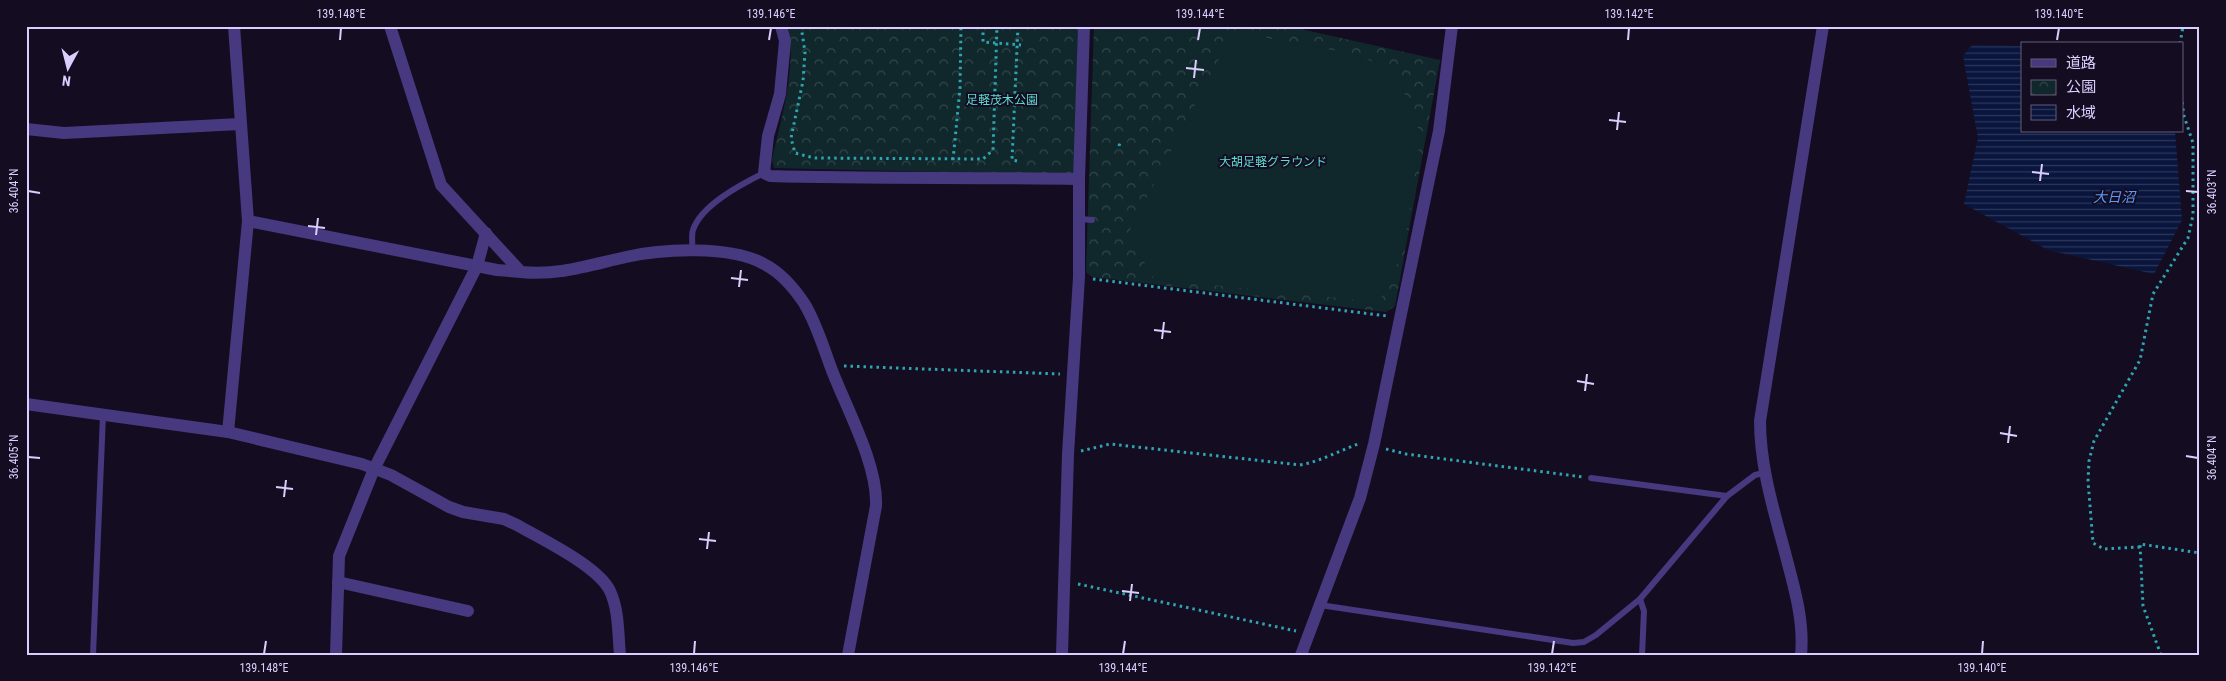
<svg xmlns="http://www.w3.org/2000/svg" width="2226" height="681" font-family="'Roboto Condensed','Noto Sans JP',sans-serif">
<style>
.park{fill:url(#park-crowns)}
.pitch{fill:#10282b}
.water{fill:url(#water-rules)}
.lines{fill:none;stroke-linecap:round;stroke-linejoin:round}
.path{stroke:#2fa5b1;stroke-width:3;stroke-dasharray:2.5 4;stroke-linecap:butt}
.lane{stroke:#46397f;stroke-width:6}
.street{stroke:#46397f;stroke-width:12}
.ticks{fill:none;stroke:#dbcefe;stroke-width:2}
.labels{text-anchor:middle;stroke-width:4;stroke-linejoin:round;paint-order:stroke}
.park-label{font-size:12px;fill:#5bddd1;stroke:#140d21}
.water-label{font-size:14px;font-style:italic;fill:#5d9afd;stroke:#140d21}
.neatline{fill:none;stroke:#dbcefe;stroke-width:2}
.ticks-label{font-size:12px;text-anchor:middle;fill:#dbcefe}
</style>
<defs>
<pattern id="park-crowns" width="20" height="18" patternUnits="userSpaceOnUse" patternTransform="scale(1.25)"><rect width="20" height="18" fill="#10282b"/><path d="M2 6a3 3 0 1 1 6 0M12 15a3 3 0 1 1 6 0" fill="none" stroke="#32464b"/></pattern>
<pattern id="water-rules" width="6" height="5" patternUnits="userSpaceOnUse" patternTransform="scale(1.25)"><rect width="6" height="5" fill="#0a153d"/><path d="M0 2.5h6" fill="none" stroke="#2d365a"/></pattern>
</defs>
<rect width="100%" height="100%" fill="#140d21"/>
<g class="park">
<path d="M788 26H1078L1074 175 774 168 772 160C781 119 797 68 788 26Z"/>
<path d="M1094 26H1287L1440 60 1395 306 1386 312 1092 277 1086 272Z"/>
</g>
<g class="pitch">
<path d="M1103 26H1217L1216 37 1102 31Z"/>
<path d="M1233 32 1349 53 1379 64 1401 87 1415 113 1420 139 1403 252 1379 302 1154 279 1128 234Z"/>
</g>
<path class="water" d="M1972 45 2022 46V131H2175L2182 220 2154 274 2048 250 1964 204 1978 138 1963 56Z"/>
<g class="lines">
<g class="path">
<path d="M801 26 805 52 803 81 791 138 795 153 814 158 983 159 993 150 997 26"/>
<path d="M983 26V42L1021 45"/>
<path d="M2180 44 2183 26"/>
<path d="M1119 146 1120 142"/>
<path d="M953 160 960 88 961 26"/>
<path d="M1017 161 1012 160 1018 26"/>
<path d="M1093 279 1387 316"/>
<path d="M844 366 1060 374"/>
<path d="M1386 449 1406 454 1583 477"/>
<path d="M1081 451 1110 444 1300 465C1322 461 1340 450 1361 443"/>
<path d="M2140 547 2104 549 2093 543 2088 481 2089 461 2094 441 2140 360 2153 294 2188 238 2193 215V143L2184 116 2182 102"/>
<path d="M1078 584 1296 631"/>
<path d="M2161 655 2143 606 2140 544 2200 553"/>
</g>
<g class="lane">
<path d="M1080 219 1092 220"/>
<path d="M692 250C693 244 691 235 693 230 701 205 742 184 764 173"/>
<path d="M1591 478 1727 496"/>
<path d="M1640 599 1644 611 1642 655"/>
<path d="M1320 605 1573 643 1584 642 1596 635 1640 599 1727 496 1755 475 1764 473"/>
<path d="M93 655 103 415"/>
</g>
<g class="street">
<path d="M390 26 441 185 521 272C558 276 590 265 626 257 662 249 730 245 764 264 780 272 794 288 804 303 817 324 824 350 833 373 848 411 878 466 876 506L848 655"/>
<path d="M781 26 785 41 780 94 768 136 764 173 770 176C873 179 976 177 1079 179"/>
<path d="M26 129 64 133 240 124"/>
<path d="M248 221 497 270 521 272"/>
<path d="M26 404 228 432 362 464 391 475 449 507 463 512 504 519 517 525C541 539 598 566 610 591 619 610 618 634 620 655"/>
<path d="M228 432 248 221 234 26"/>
<path d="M338 582 468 611"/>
<path d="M336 655 339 556 374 469 477 266 486 233"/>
<path d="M1062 655 1068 454 1079 277V179L1084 26"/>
<path d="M1301 655 1360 498 1374 444 1439 131 1452 26"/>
<path d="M1801 655C1804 624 1796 594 1788 564 1776 517 1760 470 1760 421L1823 26"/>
</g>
</g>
<path class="ticks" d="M340 40 341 28M769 40 771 28M1198 40 1200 28M1628 40 1629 28M2057 40 2059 28M1186 68 1204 70M1194 78 1196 60M1609 120 1626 122M1617 130 1619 112M2032 172 2049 174M2040 181 2042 164M28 191 40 193M2186 191 2198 192M308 226 325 228M316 235 318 218M731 278 748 280M739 287 741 270M1154 330 1171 332M1162 339 1164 322M1577 381 1594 384M1585 391 1587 374M2000 433 2017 436M2008 443 2010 426M2186 456 2198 458M28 457 40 458M276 487 293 489M284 497 286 480M699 539 716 541M707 549 709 532M1122 591 1139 593M1130 601 1132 584M264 654 266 641M694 654 695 641M1123 654 1125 641M1552 654 1554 641M1982 654 1983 641"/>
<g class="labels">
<g class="park-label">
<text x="1002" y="104">足軽茂木公園</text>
<text x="1273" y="166">大胡足軽グラウンド</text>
</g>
<g class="water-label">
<text x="2114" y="202">大日沼</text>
</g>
</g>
<rect width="2226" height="681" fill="none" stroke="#140d21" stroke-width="55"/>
<rect x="2021" y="42" width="162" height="90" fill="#140d21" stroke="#645a79"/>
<rect x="2031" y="59" width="25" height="8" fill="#46397f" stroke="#645a79"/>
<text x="2066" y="68" font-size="15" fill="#dbcefe">道路</text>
<rect x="2031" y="80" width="25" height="15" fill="url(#park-crowns)" stroke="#645a79"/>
<text x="2066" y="92" font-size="15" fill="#dbcefe">公園</text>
<rect x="2031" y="105" width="25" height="15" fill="url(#water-rules)" stroke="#645a79"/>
<text x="2066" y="118" font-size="15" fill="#dbcefe">水域</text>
<g transform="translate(68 68) rotate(187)" stroke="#140d21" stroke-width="4" paint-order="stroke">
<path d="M0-4L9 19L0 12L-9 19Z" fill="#dbcefe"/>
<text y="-8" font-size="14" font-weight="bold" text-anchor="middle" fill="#dbcefe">N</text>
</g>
<rect x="28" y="28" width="2170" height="626" class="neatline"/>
<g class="ticks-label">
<text x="341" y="18">139.148°E</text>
<text x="771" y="18">139.146°E</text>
<text x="1200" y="18">139.144°E</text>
<text x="1629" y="18">139.142°E</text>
<text x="2059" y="18">139.140°E</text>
<text transform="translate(14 191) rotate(-90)" y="4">36.404°N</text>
<text transform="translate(2212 192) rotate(-90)" y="4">36.403°N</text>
<text transform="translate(14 457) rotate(-90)" y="4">36.405°N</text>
<text transform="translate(2212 458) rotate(-90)" y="4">36.404°N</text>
<text x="264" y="672">139.148°E</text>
<text x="694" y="672">139.146°E</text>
<text x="1123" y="672">139.144°E</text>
<text x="1552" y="672">139.142°E</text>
<text x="1982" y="672">139.140°E</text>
</g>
</svg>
